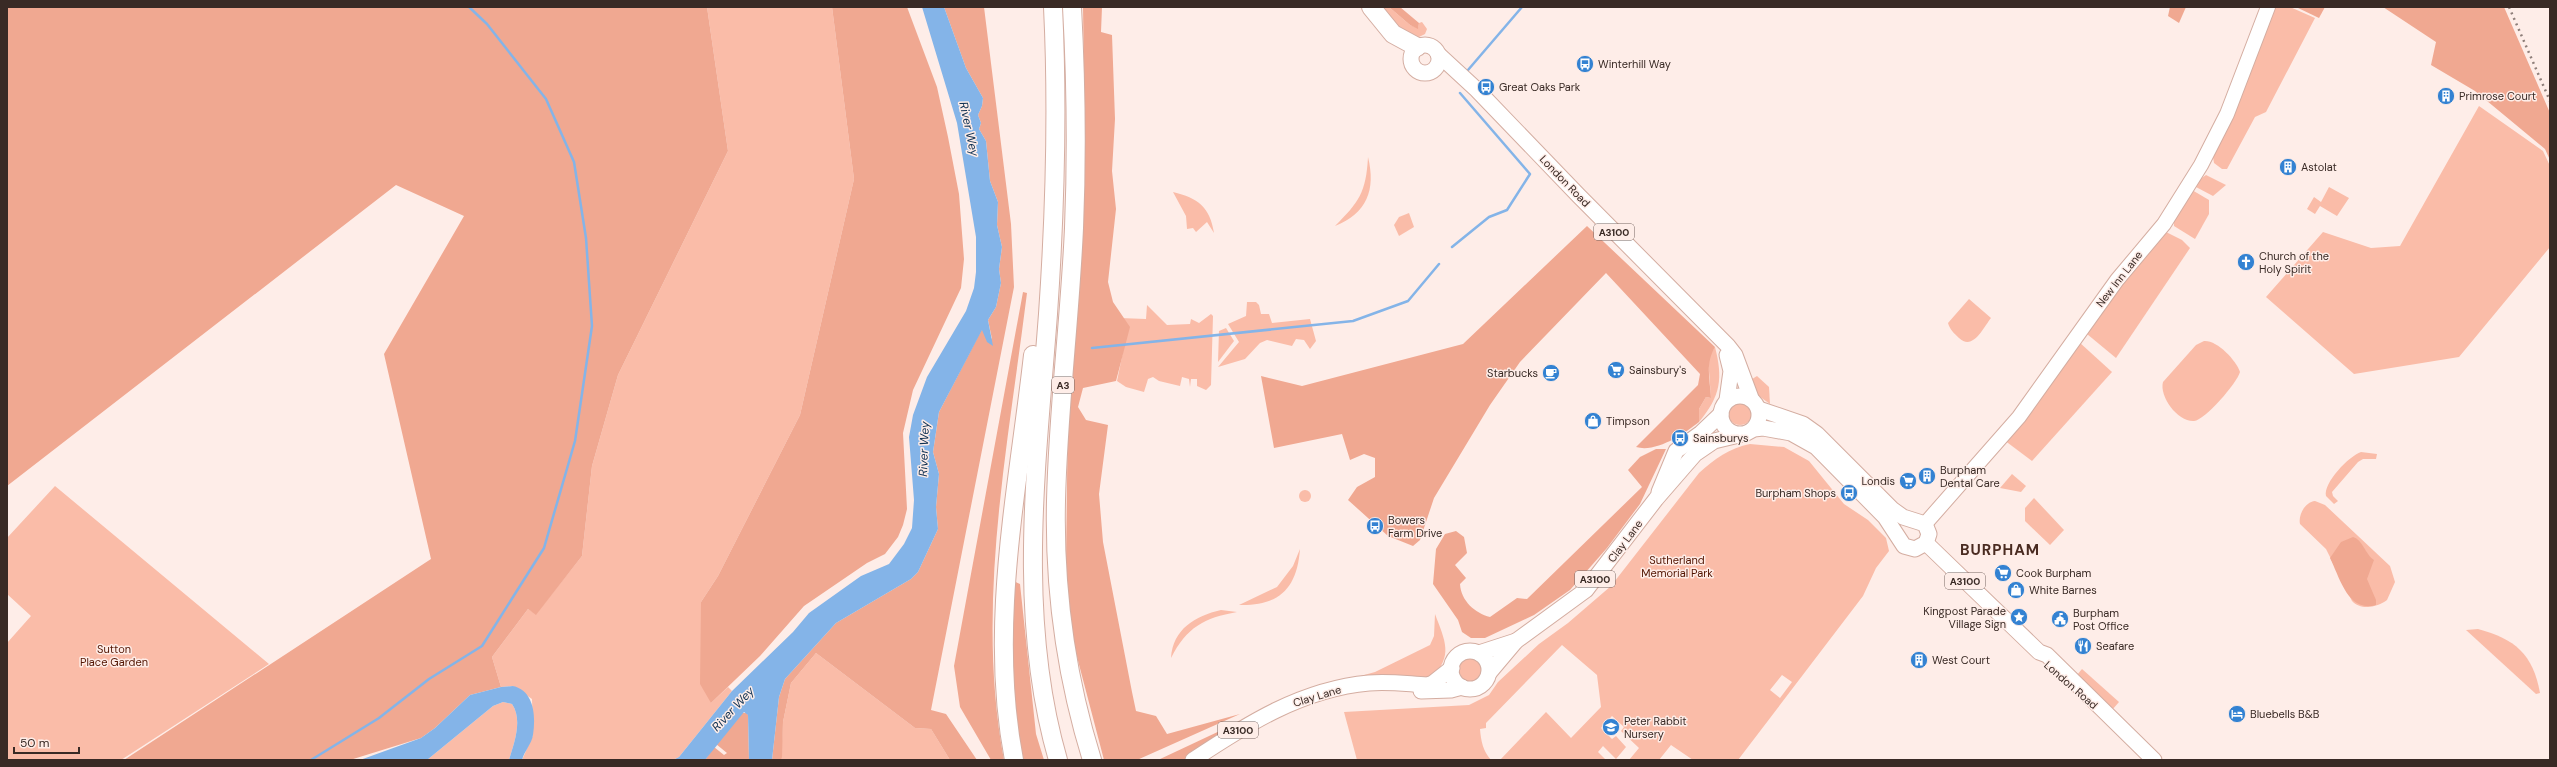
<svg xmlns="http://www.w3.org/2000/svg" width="2557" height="767" font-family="'DM Sans',sans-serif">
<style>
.green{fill:#fabca8;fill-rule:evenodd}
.forest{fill:#f0a891}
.water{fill:#84b4e8}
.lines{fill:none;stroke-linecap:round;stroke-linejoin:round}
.stream{stroke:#84b4e8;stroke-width:2.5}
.secondary-casing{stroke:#d4ada1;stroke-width:16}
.primary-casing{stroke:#d4ada1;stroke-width:17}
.highway-casing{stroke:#d4ada1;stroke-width:20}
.secondary{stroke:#fff;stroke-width:14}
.primary{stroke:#fff;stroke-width:15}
.highway{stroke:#fff;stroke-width:18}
.rail{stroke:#8e7e79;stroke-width:2.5;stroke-dasharray:2 4;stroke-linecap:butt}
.labels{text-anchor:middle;stroke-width:3;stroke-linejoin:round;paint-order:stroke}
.shield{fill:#feede8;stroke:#746460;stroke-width:1}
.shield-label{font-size:10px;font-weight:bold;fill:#392a25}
.poi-label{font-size:11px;fill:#392a25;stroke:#feede8;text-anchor:start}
.street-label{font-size:11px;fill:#392a25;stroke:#feede8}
.park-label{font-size:11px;fill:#521400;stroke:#feede8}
.water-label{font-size:12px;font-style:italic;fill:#0f3153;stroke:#feede8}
.district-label{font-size:15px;font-weight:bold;letter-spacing:1px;fill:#4a2b21;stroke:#feede8}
</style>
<rect width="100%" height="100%" fill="#feede8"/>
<g class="green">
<path d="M707 7H832L854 179 800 415 718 576 701 602 711 703 728 687 732 691 679 757 673 760H522L533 735 532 699 513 686 501 687 492 657 528 609 536 614 582 556 592 466 618 375 728 151Z"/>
<path d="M1379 7H1389L1410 25 1418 28 1419 23 1422 22 1427 29 1425 34 1415 39 1406 37Z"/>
<path d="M2272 7H2290L2315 18 2266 112 2255 117 2227 169H2222L2214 163 2213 157Z"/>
<path d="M2479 106 2543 151 2550 166V247L2459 357 2354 374 2266 297 2323 232 2371 248 2400 246Z"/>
<path d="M1368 157C1376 190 1367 213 1335 226 1359 202 1366 193 1368 157Z"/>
<path d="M2206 175 2226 185 2213 196 2196 187V182Z"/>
<path d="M2329 187 2349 198 2337 216 2320 206 2315 214 2307 209 2314 197 2321 202Z"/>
<path d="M2192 190 2209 200V214L2195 239 2174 226V221Z"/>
<path d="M1173 192C1198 198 1210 207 1214 233L1207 222 1196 232 1193 228 1187 229 1186 216Z"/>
<path d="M1409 213 1414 227 1399 236 1394 225 1399 217Z"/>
<path d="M2166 232 2182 240 2190 248 2116 358 2087 334 2100 307Z"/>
<path d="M1969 299 1991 318C1983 328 1973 351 1959 338 1954 333 1950 330 1948 323Z"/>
<path d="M1247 302H1256L1259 305 1261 314H1269L1272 323 1310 319 1316 341 1310 349 1304 340 1296 339 1292 346 1267 340 1260 343 1245 359 1218 367 1239 342 1228 324 1246 316Z"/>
<path d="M1147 305 1167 325 1190 324 1191 319 1199 323 1211 314 1213 316 1211 385 1206 390 1197 386V379H1191L1190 387 1189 379 1182 377 1180 386 1159 381 1153 377 1148 379 1144 392 1126 387 1117 381 1124 347 1120 318 1146 319Z"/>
<path d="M1226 328 1234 341 1218 362 1219 331Z"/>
<path d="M2204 341C2217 340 2236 360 2240 372 2237 383 2205 420 2194 421 2178 422 2159 397 2163 382L2196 345Z"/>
<path d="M2079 342 2112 372 2032 461 2004 440Z"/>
<path d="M1715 347C1723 378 1721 396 1699 422V409L1706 397 1711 398 1708 358Z"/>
<path d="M1757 376 1769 387 1770 404 1756 394 1749 381Z"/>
<circle cx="1740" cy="413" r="12"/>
<path d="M1750 444 1784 447 1809 461 1844 504 1868 520 1886 538 1889 551 1876 568 1863 596 1738 760H1693L1671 745 1659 760H1629L1639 748 1621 731 1624 727 1612 716 1601 728 1612 739 1616 736 1626 747 1616 759 1603 746 1598 752 1606 760H1500L1546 712 1571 738 1601 707 1597 675 1562 645 1486 723V728L1480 729C1481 741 1483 751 1491 760H1357L1344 712 1469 705 1489 695 1498 682 1539 644 1568 623 1611 586 1699 473C1714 459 1730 448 1750 444ZM1782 675 1792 682 1780 698 1770 690Z"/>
<path d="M2361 452 2377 454 2376 459H2363L2358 462 2332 492 2333 496 2338 501 2334 504 2326 496C2323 483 2349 456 2361 452Z"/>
<path d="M2012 474 2026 486 2021 492 2000 488Z"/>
<path d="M55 486 269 664 121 760H7V643L31 616 7 594V538Z"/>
<circle cx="1305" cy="496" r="6"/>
<path d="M2034 498 2064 530 2050 545 2025 521V508Z"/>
<path d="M2315 501 2325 505 2390 566 2395 582 2387 600C2378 607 2361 611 2352 601L2326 549 2300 524C2298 515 2305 502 2315 501Z"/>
<path d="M1300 549C1297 589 1279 606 1239 605L1277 587 1293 566Z"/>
<path d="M1221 610 1237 612C1204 618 1187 627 1171 658 1173 629 1195 616 1221 610Z"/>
<path d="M1435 614C1445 641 1454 656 1431 678L1346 680 1375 672 1430 645 1434 636Z"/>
<path d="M2478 629C2515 639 2533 654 2540 693L2536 694 2466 630Z"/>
<path d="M816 653 915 728 931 729 950 760H781L783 722 791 683Z"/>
<circle cx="1469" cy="670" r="13"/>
<path d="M2082 669 2119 702 2112 710 2077 675Z"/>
<path d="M503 702 512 704C523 720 514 743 509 760H427L493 706Z"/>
</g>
<g class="forest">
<path d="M7 7H707L728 151 618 375 592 466 582 556 536 615 528 609 492 657 501 687 470 695 435 728 421 738 350 760H124L431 559 384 354 464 216 396 185 7 486Z"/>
<path d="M832 7H907L937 87 948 137 959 194 964 259 961 288 913 390 903 433 907 509 903 525 898 537 885 554 867 563 804 606 760 656 711 703 700 684 701 602 718 576 800 415 854 179Z"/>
<path d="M944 7H984L1011 224 1014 287 931 710 946 714 977 760H950L931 729 915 728 816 653 791 683 783 722 782 757 781 760H772L779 697 785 679 836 623 911 579 918 572 938 529 936 507 939 474 933 452 939 412 982 329 992 339 988 320 996 307 1001 283 999 269 1002 247 997 225 998 202 990 181 986 141 979 129 981 123 978 115 982 106 983 98 966 68Z"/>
<path d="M1083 7H1102L1101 32 1112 35 1115 119 1112 171 1116 209 1108 282 1113 302 1130 327 1116 381 1083 388 1078 407 1086 420 1108 425 1099 494 1103 542 1132 692 1136 711 1156 716 1167 734 1240 714 1137 760H1104L1070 630 1066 561 1068 406 1084 76Z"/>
<path d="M1389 7H1400L1419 23 1418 29 1410 25Z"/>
<path d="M2170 7H2186L2179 23 2168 16Z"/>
<path d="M2296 7H2325L2319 18Z"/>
<path d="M2383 7H2504L2550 113V160L2545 149 2475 91 2431 65 2436 42Z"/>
<path d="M1587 226 1715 347C1705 364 1710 379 1711 398L1706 397 1699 409V422C1684 434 1656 453 1636 447L1698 385 1700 374 1606 273 1520 362 1490 405 1434 498 1420 540 1413 546 1388 536 1348 500 1357 487 1375 477V458L1364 454 1350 460 1342 434 1274 448 1261 376 1302 386 1463 344Z"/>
<path d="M1023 292 1027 293C1008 447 975 606 1004 760H991L960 707 954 666Z"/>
<path d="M1656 449H1666L1640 504 1607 548 1570 590 1534 615 1485 638H1471L1462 632 1458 620 1433 584 1436 549 1445 534 1456 531 1464 537 1467 553 1455 565 1466 578 1460 584C1461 601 1475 613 1490 617L1517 598 1527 599 1642 487 1628 470 1640 457Z"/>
<path d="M2353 537C2363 540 2365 554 2374 560L2367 579 2376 600V605C2348 613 2340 578 2330 558L2341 542Z"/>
<path d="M1011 580 1020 584 1036 734 1044 760H1022L1013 700Z"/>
<path d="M742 713H747L748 715 749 760H705L714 747 724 755 727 753 716 744Z"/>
<path d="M1241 721 1185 760H1158Z"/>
</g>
<g class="water">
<path d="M922 7H944L966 68 983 98 982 106 978 115 981 123 979 129 986 141 990 181 998 202 997 225 1002 247 999 269 1001 283 996 307 988 320 993 346 987 342 982 330 939 412 933 452 939 474 936 507 938 529 918 572 911 579 836 623 785 679 779 697 772 760H749L748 715 744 712 705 760H673L679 757 732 691 793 632 809 613 861 576 889 564 904 544 912 528 914 500 909 437 913 415 927 377 966 311 974 288 976 272V237L957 123Z"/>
<path d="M513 686C534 691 536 715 533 735 532 743 524 752 522 760H509C514 743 523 720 512 704L503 702 493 706 427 760H360L421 738 435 728 470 695 501 687Z"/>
</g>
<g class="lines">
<g class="stream">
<path d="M1468 70 1522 7"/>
<path d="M1452 247 1489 217 1507 210 1530 174 1460 93"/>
<path d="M1092 348 1353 321 1408 301 1439 264"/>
<path d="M311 760 379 718 429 679 482 646 544 548 575 441 592 326 586 238 574 162 546 99 487 24 469 7"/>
</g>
<defs>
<path id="secondary" d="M1925 524 2019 417 2117 280 2164 224 2201 165 2227 114 2268 7"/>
<g id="primary">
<circle cx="1425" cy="59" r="14"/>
<path d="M1438 54 1477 90 1579 196 1728 346 1735 355 1751 398"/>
<path d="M1727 355 1731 371 1727 400"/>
<circle cx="1740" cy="415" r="19"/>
<path d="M1754 429 1763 428 1791 433 1816 447 1885 517 1904 546 1915 549 1926 543 1929 534 1925 524 1903 517 1892 509 1817 434 1803 424 1759 409"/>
<path d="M1659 492 1676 451 1701 433 1721 414"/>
<path d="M1926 543 2039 652 2047 655 2154 760"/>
<circle cx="1470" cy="670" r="19"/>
<path d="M1479 653 1516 641"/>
<path d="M1489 673 1516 641 1586 590 1656 499 1695 454 1714 441 1739 435"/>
<path d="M1421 691 1451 690 1462 687"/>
<path d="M1193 760C1247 724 1302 689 1369 683 1388 681 1408 684 1427 685L1433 683 1452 668"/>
</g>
<g id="highway">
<path d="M1053 7C1058 109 1055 212 1048 314 1037 462 1016 616 1058 760"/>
<path d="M1072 7C1076 80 1077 154 1074 228 1070 319 1058 410 1056 501 1054 590 1066 676 1092 760"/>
<path d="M1371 7 1393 34 1417 47"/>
<path d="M1014 760C988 625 1018 490 1033 355"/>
</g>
</defs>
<use href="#secondary" class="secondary-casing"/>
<use href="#primary" class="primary-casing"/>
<use href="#highway" class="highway-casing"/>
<use href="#secondary" class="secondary"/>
<use href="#primary" class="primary"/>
<use href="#highway" class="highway"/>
<path class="rail" d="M2509 7 2550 101"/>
</g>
<defs>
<symbol id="bus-disc" viewBox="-11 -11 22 22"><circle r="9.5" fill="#3382d2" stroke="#feede8"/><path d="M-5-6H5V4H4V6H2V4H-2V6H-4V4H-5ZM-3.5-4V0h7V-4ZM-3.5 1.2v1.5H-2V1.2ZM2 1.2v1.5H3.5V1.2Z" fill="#fff"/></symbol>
<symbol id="building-disc" viewBox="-11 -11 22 22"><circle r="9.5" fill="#3382d2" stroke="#feede8"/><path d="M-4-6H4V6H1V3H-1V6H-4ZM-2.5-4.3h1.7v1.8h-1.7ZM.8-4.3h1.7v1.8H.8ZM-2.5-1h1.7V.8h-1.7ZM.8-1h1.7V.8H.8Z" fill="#fff"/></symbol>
<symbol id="church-disc" viewBox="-11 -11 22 22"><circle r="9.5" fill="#3382d2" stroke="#feede8"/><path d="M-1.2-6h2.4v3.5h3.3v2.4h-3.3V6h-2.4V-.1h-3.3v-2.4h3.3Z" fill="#fff"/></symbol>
<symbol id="supermarket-disc" viewBox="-11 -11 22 22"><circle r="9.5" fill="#3382d2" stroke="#feede8"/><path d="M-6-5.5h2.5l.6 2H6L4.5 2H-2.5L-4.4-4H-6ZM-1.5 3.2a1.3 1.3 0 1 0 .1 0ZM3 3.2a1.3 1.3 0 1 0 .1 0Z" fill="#fff"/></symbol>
<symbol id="cafe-disc" viewBox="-11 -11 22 22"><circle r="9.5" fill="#3382d2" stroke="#feede8"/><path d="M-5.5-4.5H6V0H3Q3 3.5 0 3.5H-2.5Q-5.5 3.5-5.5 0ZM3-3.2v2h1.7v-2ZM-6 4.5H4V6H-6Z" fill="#fff"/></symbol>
<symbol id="shop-disc" viewBox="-11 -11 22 22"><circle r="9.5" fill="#3382d2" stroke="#feede8"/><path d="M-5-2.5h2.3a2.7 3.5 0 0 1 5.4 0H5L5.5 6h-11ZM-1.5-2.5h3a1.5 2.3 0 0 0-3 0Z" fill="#fff"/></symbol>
<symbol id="sight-disc" viewBox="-11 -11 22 22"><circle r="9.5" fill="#3382d2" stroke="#feede8"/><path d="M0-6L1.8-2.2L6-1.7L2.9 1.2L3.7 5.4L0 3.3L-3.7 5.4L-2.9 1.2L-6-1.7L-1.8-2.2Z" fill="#fff"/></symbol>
<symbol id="civic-disc" viewBox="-11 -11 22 22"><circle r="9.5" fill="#3382d2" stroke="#feede8"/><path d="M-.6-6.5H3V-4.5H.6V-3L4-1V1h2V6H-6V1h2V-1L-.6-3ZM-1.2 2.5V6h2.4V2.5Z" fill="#fff"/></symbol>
<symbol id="restaurant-disc" viewBox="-11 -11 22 22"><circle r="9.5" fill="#3382d2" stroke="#feede8"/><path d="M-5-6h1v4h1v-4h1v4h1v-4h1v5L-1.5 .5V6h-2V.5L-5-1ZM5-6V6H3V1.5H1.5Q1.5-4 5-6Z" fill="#fff"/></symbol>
<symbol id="hotel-disc" viewBox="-11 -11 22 22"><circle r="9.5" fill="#3382d2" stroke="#feede8"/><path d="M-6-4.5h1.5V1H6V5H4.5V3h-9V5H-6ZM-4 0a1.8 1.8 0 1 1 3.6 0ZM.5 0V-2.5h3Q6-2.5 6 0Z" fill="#fff"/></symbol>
<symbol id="school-disc" viewBox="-11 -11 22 22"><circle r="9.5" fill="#3382d2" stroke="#feede8"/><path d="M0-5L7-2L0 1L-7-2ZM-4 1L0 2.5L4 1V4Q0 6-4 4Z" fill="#fff"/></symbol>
</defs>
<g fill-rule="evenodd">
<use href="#bus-disc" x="1575" y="54" width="20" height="20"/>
<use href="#bus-disc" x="1476" y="77" width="20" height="20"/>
<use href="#building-disc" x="2436" y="86" width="20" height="20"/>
<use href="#building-disc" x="2278" y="157" width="20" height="20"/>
<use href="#church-disc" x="2236" y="252" width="20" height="20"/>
<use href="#supermarket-disc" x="1606" y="360" width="20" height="20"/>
<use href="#cafe-disc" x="1541" y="363" width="20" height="20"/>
<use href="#shop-disc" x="1583" y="411" width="20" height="20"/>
<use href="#bus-disc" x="1670" y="428" width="20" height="20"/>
<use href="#building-disc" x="1917" y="466" width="20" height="20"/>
<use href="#supermarket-disc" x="1898" y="471" width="20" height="20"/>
<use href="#bus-disc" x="1839" y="483" width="20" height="20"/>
<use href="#bus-disc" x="1365" y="516" width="20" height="20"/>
<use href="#supermarket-disc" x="1993" y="563" width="20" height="20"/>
<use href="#shop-disc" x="2006" y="580" width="20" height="20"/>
<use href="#sight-disc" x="2009" y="607" width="20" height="20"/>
<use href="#civic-disc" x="2050" y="609" width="20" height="20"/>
<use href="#restaurant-disc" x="2073" y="636" width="20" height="20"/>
<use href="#building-disc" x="1909" y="650" width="20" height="20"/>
<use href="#hotel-disc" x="2227" y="704" width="20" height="20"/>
<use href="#school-disc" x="1601" y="717" width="20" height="20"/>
</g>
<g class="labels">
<g class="shield">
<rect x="1594" y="224" width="40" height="16" rx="3"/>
<rect x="1052" y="377" width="22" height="16" rx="3"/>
<rect x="1575" y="571" width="40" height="16" rx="3"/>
<rect x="1945" y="573" width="40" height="16" rx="3"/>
<rect x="1218" y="722" width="40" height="16" rx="3"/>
</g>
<g class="shield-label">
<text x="1614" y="236">A3100</text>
<text x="1063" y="389">A3</text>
<text x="1595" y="583">A3100</text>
<text x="1965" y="585">A3100</text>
<text x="1238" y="734">A3100</text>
</g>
<g class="poi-label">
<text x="1598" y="68">Winterhill Way</text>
<text x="1499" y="91">Great Oaks Park</text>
<text x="2459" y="100">Primrose Court</text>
<text x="2301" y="171">Astolat</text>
<text x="2259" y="260">Church of the<tspan x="2259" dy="13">Holy Spirit</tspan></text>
<text x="1629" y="374">Sainsbury's</text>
<text x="1538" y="377" text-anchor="end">Starbucks</text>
<text x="1606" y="425">Timpson</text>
<text x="1693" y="442">Sainsburys</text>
<text x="1940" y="474">Burpham<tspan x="1940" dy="13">Dental Care</tspan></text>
<text x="1895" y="485" text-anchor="end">Londis</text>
<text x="1836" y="497" text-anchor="end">Burpham Shops</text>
<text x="1388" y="524">Bowers<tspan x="1388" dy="13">Farm Drive</tspan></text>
<text x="2016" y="577">Cook Burpham</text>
<text x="2029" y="594">White Barnes</text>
<text x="2006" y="615" text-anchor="end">Kingpost Parade<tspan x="2006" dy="13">Village Sign</tspan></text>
<text x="2073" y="617">Burpham<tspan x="2073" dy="13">Post Office</tspan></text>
<text x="2096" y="650">Seafare</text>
<text x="1932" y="664">West Court</text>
<text x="2250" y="718">Bluebells B&amp;B</text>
<text x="1624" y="725">Peter Rabbit<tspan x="1624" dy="13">Nursery</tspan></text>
</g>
<g class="street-label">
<text transform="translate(1565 181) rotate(46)" y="4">London Road</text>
<text transform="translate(2119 279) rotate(-52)" y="4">New Inn Lane</text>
<text transform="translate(1625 541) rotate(-53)" y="4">Clay Lane</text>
<text transform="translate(2071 685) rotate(41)" y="4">London Road</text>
<text transform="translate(1317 696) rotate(-17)" y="4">Clay Lane</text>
</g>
<g class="park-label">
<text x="1677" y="564">Sutherland<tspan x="1677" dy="13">Memorial Park</tspan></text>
<text x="114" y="653">Sutton<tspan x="114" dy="13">Place Garden</tspan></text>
</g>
<g class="water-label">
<text transform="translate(969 129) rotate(78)" y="4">River Wey</text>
<text transform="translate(924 449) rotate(-88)" y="4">River Wey</text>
<text transform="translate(733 709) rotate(-47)" y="4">River Wey</text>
</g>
<g class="district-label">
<text x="2000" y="555">BURPHAM</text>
</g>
</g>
<rect width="2557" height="767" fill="none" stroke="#392a25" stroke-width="16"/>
<path d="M14 747v6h65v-6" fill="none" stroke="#392a25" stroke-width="2"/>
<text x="20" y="747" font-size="12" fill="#392a25" stroke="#feede8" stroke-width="3" paint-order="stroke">50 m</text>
</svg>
